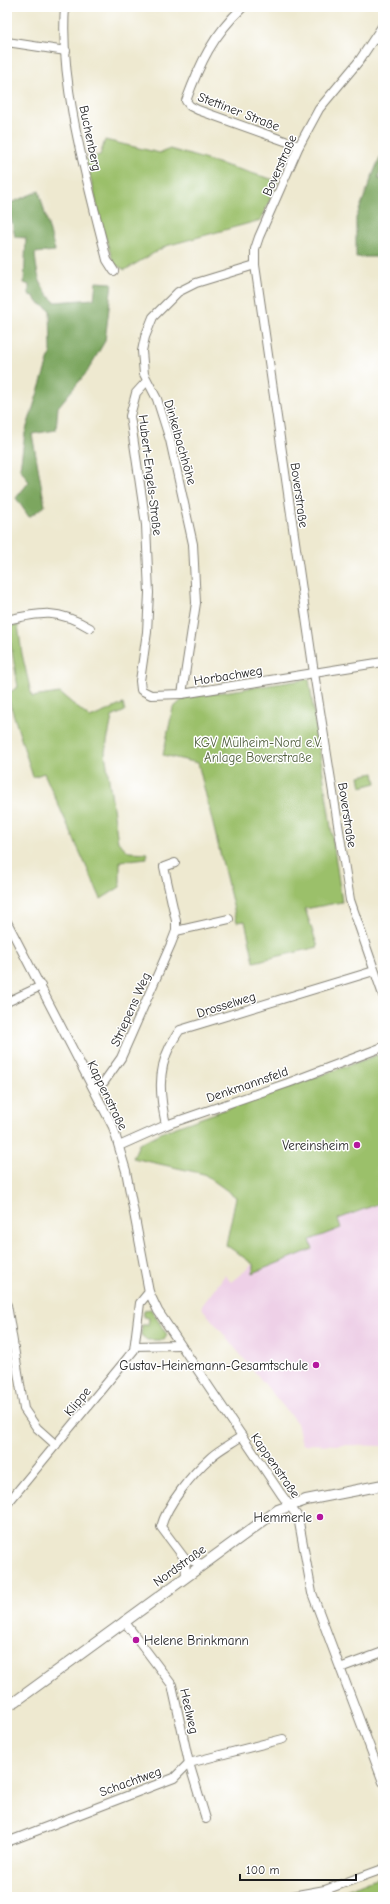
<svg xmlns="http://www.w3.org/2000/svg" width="390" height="1904" font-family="'Comic Neue',sans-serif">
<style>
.built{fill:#eed0e7}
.green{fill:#9bc06b;stroke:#5c6e44}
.forest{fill:#7ca65f;stroke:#4c613e}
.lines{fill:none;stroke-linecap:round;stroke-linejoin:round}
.minor-casing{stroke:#858276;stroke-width:10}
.tertiary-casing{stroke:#858276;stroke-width:12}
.minor{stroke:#fff;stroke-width:8}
.tertiary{stroke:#fff;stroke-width:10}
.poi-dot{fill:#b5179e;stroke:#fff;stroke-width:1.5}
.labels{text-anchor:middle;stroke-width:3;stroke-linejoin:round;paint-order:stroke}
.street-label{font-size:13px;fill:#1c1c1c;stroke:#fff}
.park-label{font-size:13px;fill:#4f5e3c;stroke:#fff}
.poi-label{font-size:13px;fill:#1c1c1c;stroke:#fff;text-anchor:end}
</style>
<rect width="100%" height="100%" fill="#fff"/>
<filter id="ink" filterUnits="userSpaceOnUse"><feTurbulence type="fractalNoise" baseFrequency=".025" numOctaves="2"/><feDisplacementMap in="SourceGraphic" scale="8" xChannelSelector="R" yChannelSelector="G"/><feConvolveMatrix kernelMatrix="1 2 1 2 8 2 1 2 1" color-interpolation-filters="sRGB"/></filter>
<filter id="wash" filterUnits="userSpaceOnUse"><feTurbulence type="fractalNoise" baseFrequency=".012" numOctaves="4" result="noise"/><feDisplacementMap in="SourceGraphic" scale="16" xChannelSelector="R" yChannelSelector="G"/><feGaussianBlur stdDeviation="0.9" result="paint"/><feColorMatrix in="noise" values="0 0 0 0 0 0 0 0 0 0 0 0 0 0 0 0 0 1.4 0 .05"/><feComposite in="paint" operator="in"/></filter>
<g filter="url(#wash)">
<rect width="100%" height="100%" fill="#eee9d0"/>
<path class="built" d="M383 1202V1446L302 1444 297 1423 201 1307 225 1275 231 1282 253 1264V1272L313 1249 310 1240 341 1228 338 1219Z"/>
<g class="green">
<path d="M105 140 160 153 170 149 278 181 261 220 166 246 125 270 114 264 103 230 86 159 100 155Z"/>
<path d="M18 625 22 654 32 697 60 693 90 718 123 704 125 711 112 717 105 752 118 842 129 852 147 853V858L120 861V887L101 899 44 773 33 777 7 694 18 687 8 627Z"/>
<path d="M309 679 342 902 305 909 318 947 254 962 245 921 237 922 198 763 163 755 173 708 184 698Z"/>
<path d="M374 773 376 783 361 787 359 776Z"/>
<path d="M383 1053V1202L338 1219 341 1228 310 1240 313 1249 253 1273V1264L226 1245 236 1197 204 1174 133 1158 139 1144 165 1131Z"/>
<path d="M151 1309 167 1335 164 1340H147L141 1335 142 1325H148L149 1318 143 1317 144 1310Z"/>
<path d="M383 1875V1897H320L334 1895Z"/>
</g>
<g class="forest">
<path d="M383 153V164L378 179H383V257H356V218L377 164Z"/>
<path d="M39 191 55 251 35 253C37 275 39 287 55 302L94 299 96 282 112 283 105 341 87 372 58 407 56 430 32 434 45 506 29 517 16 498 29 482 20 468 25 433 51 351 50 310 36 301 34 296 29 295V285L24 283 26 238 15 237 8 204Z"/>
</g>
</g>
<g filter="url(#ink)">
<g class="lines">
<defs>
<g id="minor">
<path d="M65 7C59 86 88 183 107 260L114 271"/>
<path d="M243 7C213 35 200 63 186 101L190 106 198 110 299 146"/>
<path d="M383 25 359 61 319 109 299 146 259 237 255 249V265L314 673 350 900 383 995"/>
<path d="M375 39 383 42"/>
<path d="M7 42 66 51"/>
<path d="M146 382 136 393 130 416 146 525 149 593 147 632 140 681 141 690 151 695 182 694 383 662"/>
<path d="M7 620C42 612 58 609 90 628"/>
<path d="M182 694 196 603 193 544 170 440 157 399 144 374 142 351 145 337 153 317 178 292 196 283 255 265"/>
<path d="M7 922 113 1127 126 1171 149 1292 158 1311 281 1494 298 1517 312 1593 383 1782"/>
<path d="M176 931 229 919"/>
<path d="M7 1002 41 986"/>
<path d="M94 1089 104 1082 121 1058 171 944 176 931V921L164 867 175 863"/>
<path d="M166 1125C160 1097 157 1072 170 1046 173 1041 176 1035 180 1030L374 971"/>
<path d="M119 1146 166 1125 288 1083 383 1047"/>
<path d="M7 1305 24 1409 37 1428 56 1445"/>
<path d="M135 1346 180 1345"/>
<path d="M7 1504 134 1350 140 1303 149 1292"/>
<path d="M185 1559 203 1564"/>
<path d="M186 1576 185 1559 161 1527C167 1504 193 1473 211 1457 220 1449 232 1443 242 1436"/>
<path d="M124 1621 172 1685 189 1763 206 1819"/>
<path d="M340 1668 383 1652"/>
<path d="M7 1842 174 1778 189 1763 283 1739"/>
<path d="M286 1897 325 1890 383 1869"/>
</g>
<path id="tertiary" d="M7 1705 16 1701 278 1510 306 1500 383 1485"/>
</defs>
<use href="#minor" class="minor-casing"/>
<use href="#tertiary" class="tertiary-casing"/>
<use href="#minor" class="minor"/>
<use href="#tertiary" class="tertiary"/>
</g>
</g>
<g class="poi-dot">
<circle cx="357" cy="1145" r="4"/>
<circle cx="316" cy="1365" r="4"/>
<circle cx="320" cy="1517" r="4"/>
<circle cx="136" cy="1640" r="4"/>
</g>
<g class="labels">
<g class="street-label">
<text transform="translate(239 111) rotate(21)" y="5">Stettiner Straße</text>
<text transform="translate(91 138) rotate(78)" y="5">Buchenberg</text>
<text transform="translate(279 165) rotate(-66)" y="5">Boverstraße</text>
<text transform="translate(181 442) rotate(74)" y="5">Dinkelbachhöhe</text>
<text transform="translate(151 475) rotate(83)" y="5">Hubert-Engels-Straße</text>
<text transform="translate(300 495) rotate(82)" y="5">Boverstraße</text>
<text transform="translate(228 675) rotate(-9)" y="5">Horbachweg</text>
<text transform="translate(348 815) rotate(81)" y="5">Boverstraße</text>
<text transform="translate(226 1004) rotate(-17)" y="5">Drosselweg</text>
<text transform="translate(130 1009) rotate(-66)" y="5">Striepens Weg</text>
<text transform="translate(247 1084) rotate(-19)" y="5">Denkmannsfeld</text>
<text transform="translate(108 1095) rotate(64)" y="5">Kappenstraße</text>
<text transform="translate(77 1401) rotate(-50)" y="5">Klippe</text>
<text transform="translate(276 1465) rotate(55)" y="5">Kappenstraße</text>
<text transform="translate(179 1565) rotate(-36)" y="5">Nordstraße</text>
<text transform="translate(190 1711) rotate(77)" y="5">Heelweg</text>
<text transform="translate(130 1781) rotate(-20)" y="5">Schachtweg</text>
</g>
<g class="park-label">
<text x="258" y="747">KGV Mülheim-Nord e.V.<tspan x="258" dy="15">Anlage Boverstraße</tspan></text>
</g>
<g class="poi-label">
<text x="349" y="1150">Vereinsheim</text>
<text x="308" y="1370">Gustav-Heinemann-Gesamtschule</text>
<text x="312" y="1522">Hemmerle</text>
<text x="144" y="1645" text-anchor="start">Helene Brinkmann</text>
</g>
</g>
<rect width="390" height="1904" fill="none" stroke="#fff" stroke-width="24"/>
<path d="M240 1874v6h116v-6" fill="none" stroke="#1c1c1c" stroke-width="2"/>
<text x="246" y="1874" font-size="12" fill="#1c1c1c" stroke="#ffffff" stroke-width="3" paint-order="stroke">100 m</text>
</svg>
